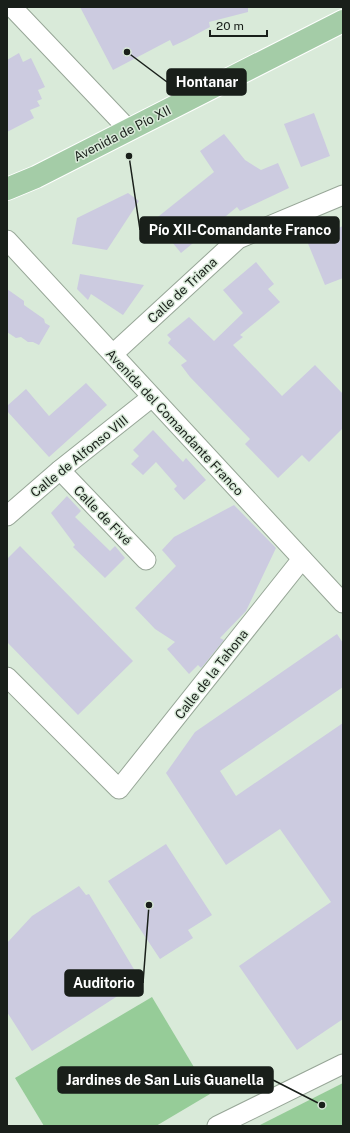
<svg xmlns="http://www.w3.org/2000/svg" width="350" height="1133" font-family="'Public Sans',sans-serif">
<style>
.green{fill:#96cc98}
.building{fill:#cccbe0}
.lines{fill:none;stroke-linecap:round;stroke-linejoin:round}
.minor-casing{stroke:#97a697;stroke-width:21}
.major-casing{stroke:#fff;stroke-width:24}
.minor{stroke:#fff;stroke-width:19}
.major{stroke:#a4cca7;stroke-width:22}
.labels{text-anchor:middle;stroke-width:3;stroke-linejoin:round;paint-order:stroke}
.street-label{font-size:13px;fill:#191f1a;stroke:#d9ead9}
.leader{fill:none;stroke:#191f1a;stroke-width:1.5}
.callout-dot{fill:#191f1a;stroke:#d9ead9;stroke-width:1.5}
.callout{fill:#191f1a;stroke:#191f1a;stroke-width:1.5}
.callout-label{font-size:14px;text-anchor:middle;font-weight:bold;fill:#fff}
</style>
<rect width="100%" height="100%" fill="#d9ead9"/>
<g class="green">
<path d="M152 997 210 1094 156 1126H44L15 1078Z"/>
<path d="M343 1083V1126H258Z"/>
</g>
<g class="building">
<path d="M80 7H248V12L209 22 210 27 186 40 173 46 170 40 113 70Z"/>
<path d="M19 53 23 62 31 58 45 87 38 90 42 99 37 101 40 106 30 110 34 118 7 132V60Z"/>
<path d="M314 113 330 156 301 167 284 124Z"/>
<path d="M224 134 245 160 261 170 278 163 289 188 240 211 237 207 181 253 154 220 214 172 200 151Z"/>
<path d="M128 193 139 201 107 250 72 244 77 218Z"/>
<path d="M343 226V278L325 285 307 241Z"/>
<path d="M256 262 274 284 268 289 280 302 240 335 243 337 233 345 282 396 315 365 343 394V428L309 462 302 455 278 478 245 444 250 439 190 377 181 365 187 361 168 343 171 339 167 335 189 317 214 341 243 313 223 290Z"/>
<path d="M80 274 144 285 123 315 91 294 88 300 77 289Z"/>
<path d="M7 289 24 301V305L44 319 45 323 50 326 39 345 33 342H28L21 337 16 338 7 332Z"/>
<path d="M86 383 107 405 49 457 7 411V406L26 389 49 416Z"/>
<path d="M153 430 183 462 186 458 206 480 184 500 174 489 177 486 156 462 143 475 131 464 139 456 133 450Z"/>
<path d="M67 496 81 511 75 517 110 551 115 546 125 558 105 578 73 547 75 545 51 513Z"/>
<path d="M234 505 276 548 246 611 220 638 224 640 203 666 201 668 198 665 189 674 167 649 175 642 155 629 135 608 176 566 162 550 174 537Z"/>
<path d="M20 546 133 661 78 715 7 642V559Z"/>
<path d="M337 634 343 643V687L220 771 236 796 343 723V1019L297 1050 239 966 331 902 280 829 226 865 166 773 195 732Z"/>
<path d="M166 844 212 915 188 930 193 938 160 959 108 881Z"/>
<path d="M79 886 86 895 89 894 141 981 32 1051 7 1012V943L32 916Z"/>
</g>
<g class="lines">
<defs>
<g id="minor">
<path d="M12 7 129 130"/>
<path d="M7 240 343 603"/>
<path d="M113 354 238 239 343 195"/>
<path d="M60 470 146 560"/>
<path d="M7 516 60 470 152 397"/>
<path d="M7 677 119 789 302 559"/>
<path d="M217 1126 343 1064"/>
</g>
<path id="major" d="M7 189 36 177 343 21"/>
</defs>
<use href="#minor" class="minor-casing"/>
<use href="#major" class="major-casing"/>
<use href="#minor" class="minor"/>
<use href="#major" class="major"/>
</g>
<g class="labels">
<g class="street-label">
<text transform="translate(122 133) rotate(-27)" y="5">Avenida de Pío XII</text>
<text transform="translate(182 290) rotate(-43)" y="5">Calle de Triana</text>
<text transform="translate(175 422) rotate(47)" y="5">Avenida del Comandante Franco</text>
<text transform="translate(79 456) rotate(-39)" y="5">Calle de Alfonso VIII</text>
<text transform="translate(103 515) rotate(46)" y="5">Calle de Fivé</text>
<text transform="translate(211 674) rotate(-52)" y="5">Calle de la Tahona</text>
</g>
</g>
<path class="leader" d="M127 52L167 82M129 156L140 230M149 905L143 983M322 1105L273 1080"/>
<g class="callout-dot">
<circle cx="127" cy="52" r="4"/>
<circle cx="129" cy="156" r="4"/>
<circle cx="149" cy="905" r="4"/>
<circle cx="322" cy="1105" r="4"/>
</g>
<g class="callout">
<rect x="167" y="69" width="79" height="26" rx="4"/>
<rect x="140" y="217" width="199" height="26" rx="4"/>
<rect x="65" y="970" width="78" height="26" rx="4"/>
<rect x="58" y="1067" width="215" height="26" rx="4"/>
</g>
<g class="callout-label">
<text x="207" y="87">Hontanar</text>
<text x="240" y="235">Pío XII-Comandante Franco</text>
<text x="104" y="988">Auditorio</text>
<text x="165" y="1085">Jardines de San Luis Guanella</text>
</g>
<rect width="350" height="1133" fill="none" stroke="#191f1a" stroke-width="16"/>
<path d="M210 30v6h57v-6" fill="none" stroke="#191f1a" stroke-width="2"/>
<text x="216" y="30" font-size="12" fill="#191f1a" stroke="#d9ead9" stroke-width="3" paint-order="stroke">20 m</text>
</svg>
